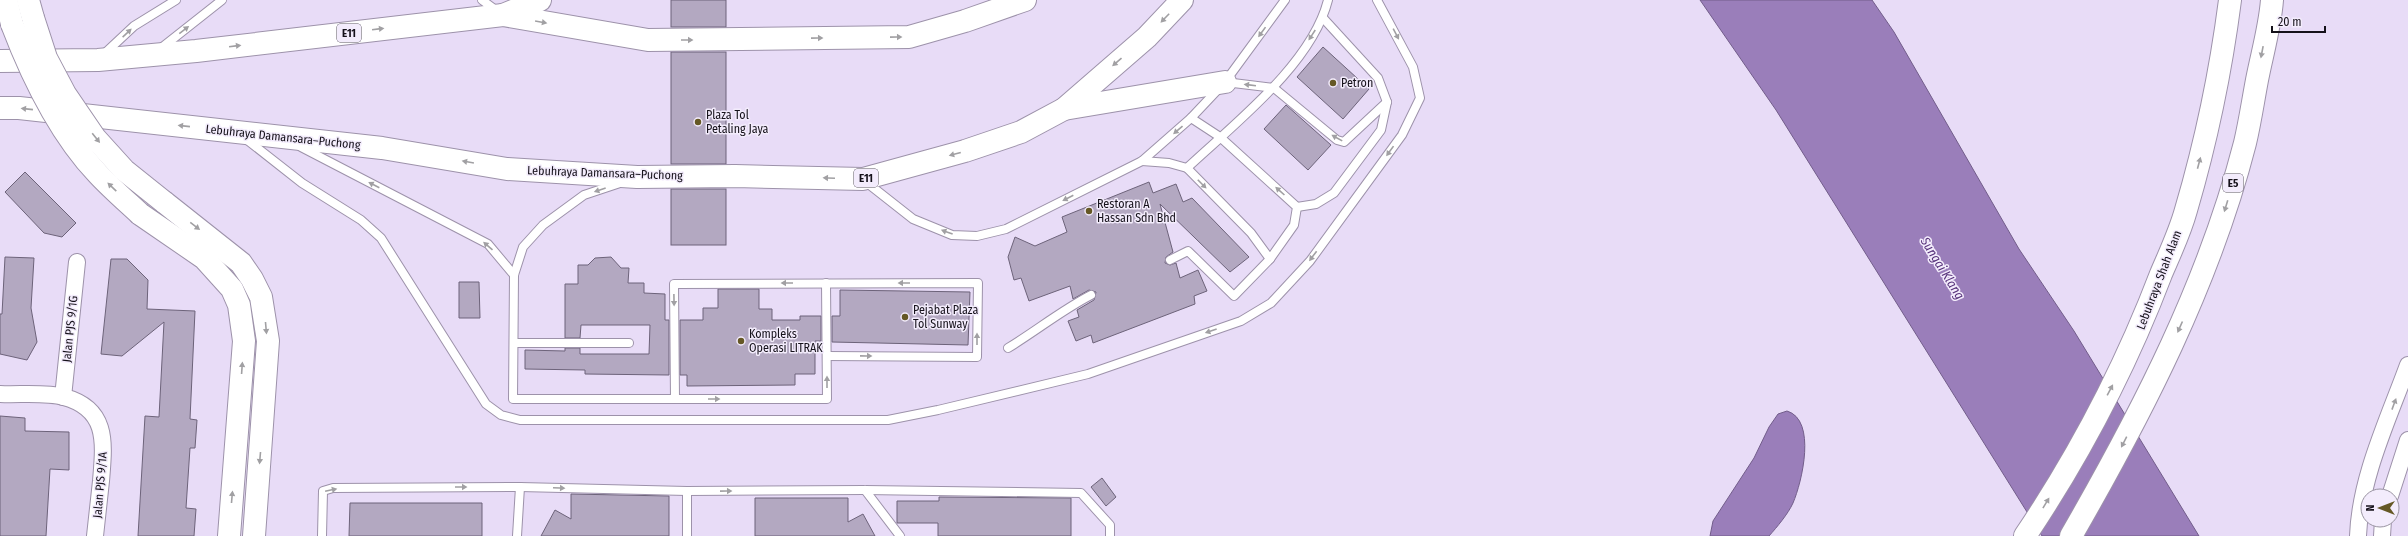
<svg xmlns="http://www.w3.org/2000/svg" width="2408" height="536" font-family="'Fira Sans Condensed',sans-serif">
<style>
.water{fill:#9a7eba;stroke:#725d8a}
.building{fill:#b3a8c1;stroke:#6d637a}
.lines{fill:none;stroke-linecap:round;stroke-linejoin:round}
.service-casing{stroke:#9d92aa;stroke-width:10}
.minor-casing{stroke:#9d92aa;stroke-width:18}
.motorway-casing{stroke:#9d92aa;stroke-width:24}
.service{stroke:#fff;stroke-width:8}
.minor{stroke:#fff;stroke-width:16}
.motorway{stroke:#fff;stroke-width:22}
.motorway-bridge-casing{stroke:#9d92aa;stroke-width:24;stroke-linecap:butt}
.motorway-bridge{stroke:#fff;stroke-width:22}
.oneway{fill:#a1a0a3}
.poi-dot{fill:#655825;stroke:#f3ecfc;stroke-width:1.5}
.labels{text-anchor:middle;stroke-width:3;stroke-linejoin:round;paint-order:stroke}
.shield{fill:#f3ecfc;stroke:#58535e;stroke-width:1}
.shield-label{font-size:11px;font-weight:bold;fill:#15111a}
.poi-label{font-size:12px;fill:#15111a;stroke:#f3ecfc;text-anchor:start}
.street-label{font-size:12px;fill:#15111a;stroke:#f3ecfc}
.water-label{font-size:13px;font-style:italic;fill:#57327b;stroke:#f3ecfc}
</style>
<rect width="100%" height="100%" fill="#e8dcf7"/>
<g class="water">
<path d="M1700 0H1872L1894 32 2019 249 2074 331 2199 536H2042L1776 110Z"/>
<path d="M1787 411C1817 420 1802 482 1793 503 1788 514 1777 527 1769 536H1710L1713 521 1754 458 1769 427 1778 414Z"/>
</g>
<g class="building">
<rect x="671" y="0" width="55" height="27"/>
<path d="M1323 47 1369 89 1343 119 1297 77Z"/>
<rect x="671" y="52" width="55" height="112"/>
<path d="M1286 105 1331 145 1308 170 1264 129Z"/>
<path d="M25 172 76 223 62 237 44 233 5 192Z"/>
<path d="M1149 182 1153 193 1176 184 1183 202 1192 198 1249 257 1230 272 1160 204 1173 252 1166 257 1165 263 1170 265 1176 263 1180 278 1198 270 1207 291 1194 296 1195 304 1093 343 1091 335 1076 341 1068 321 1079 317 1077 310 1094 300 1096 292 1089 290 1073 299 1070 286 1029 301 1021 278 1014 280 1008 257 1015 237 1035 246 1067 232 1062 217Z"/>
<rect x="671" y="189" width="55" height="56"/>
<path d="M5 257 34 258 31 308 37 342 27 360 0 354V314H2Z"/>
<path d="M611 257 621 268H629L628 283H644V293L665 294V320H669V375L585 374V370L525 369V350L565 351V348H580V354H649L650 325H581L580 338H565V284H578V265H588L595 258Z"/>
<path d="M111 259H127L148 280 147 309 195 311 190 419 197 420 195 448H190L186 508 196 509 194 536H138L145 416 159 417 164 322 122 356 101 354Z"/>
<path d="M459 282H479L480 318H459Z"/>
<path d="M718 289H759V309H772V320H800V316H821V341H815V374H795V385L687 386V375H680V320H703V308H718Z"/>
<path d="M840 290 970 292 968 345 832 342V316H840Z"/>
<path d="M0 416 25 418V431L69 432V470L50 469 46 536H0Z"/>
<path d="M1102 478 1116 497 1106 506 1091 487Z"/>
<path d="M571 494 669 496V536H541L555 510 571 519Z"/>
<path d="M939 497 1071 498V536H938V523H897V501H939Z"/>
<path d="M755 498H848V522L863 514 875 536H755Z"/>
<path d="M350 503H482V536H349Z"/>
</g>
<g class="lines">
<defs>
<g id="service">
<path d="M482 0 497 11"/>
<path d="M160 49 222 0"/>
<path d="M103 55 134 26 176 0"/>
<path d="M1225 82 1274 88 1337 140 1344 142 1387 102"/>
<path d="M246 139 302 183 361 220 381 238 486 404 501 415 520 420H888L938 410 1088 374 1241 321 1271 303 1310 261 1402 135 1420 98 1413 67 1377 0"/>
<path d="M301 147 488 244 514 275"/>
<path d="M1142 161 1169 163 1187 168 1251 233 1270 259 1294 225 1297 207 1220 137 1191 118"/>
<path d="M1187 168C1234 124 1312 64 1328 0"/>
<path d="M866 182 913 219 952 235 977 236 1006 229 1142 161 1191 118 1225 82 1285 0"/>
<path d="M620 183 584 195 543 225 523 247 514 275 513 399H827L826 283"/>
<path d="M1297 207 1316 204 1334 193 1381 130 1387 102 1378 78 1323 18"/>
<path d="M1170 260 1188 251 1234 296 1270 259"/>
<path d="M514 343H629"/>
<path d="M1008 348C1036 331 1062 310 1091 295"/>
<path d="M675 399 674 284 978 283 977 357 827 356"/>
<path d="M865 490 900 536"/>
<path d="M687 491V536"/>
<path d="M322 536 323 491 333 488 520 487 687 491 865 490 1081 493 1110 525V536"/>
<path d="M517 536 520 487"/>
</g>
<g id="minor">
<path d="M0 394C19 395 46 392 64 397 109 409 104 444 101 481 99 499 97 518 95 536"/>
<path d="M63 397 77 262"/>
<path d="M2390 496 2408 440"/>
<path d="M2358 536C2360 478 2388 420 2408 365"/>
<path d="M2382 536 2383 520"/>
</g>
<g id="motorway">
<path d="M6 0 12 24"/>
<path d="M28 0 33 18"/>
<path d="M503 15 648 40 909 37 965 21 1025 0"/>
<path d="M0 61 98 60 196 51 503 15 540 0"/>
<path d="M0 108H19L382 148 507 169 637 177 735 176 863 179 965 151 1021 132 1064 109 1147 37 1182 0"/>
<path d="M1064 109 1225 82"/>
<path d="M164 202 241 263 252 279 261 297 268 341 254 536"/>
<path d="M140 214 204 258 232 289 239 305 244 341 229 536"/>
<path d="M2025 536C2080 454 2126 366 2161 274 2170 253 2180 232 2186 210 2206 142 2221 70 2230 0"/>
<path d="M2071 536C2143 411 2209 283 2245 143 2250 122 2253 101 2257 80 2262 54 2270 27 2272 0"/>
</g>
</defs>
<use href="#service" class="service-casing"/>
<use href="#minor" class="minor-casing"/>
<use href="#motorway" class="motorway-casing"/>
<use href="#service" class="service"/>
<use href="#minor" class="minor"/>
<use href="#motorway" class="motorway"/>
<defs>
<g id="motorway-bridge">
<path d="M33 18 46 58 65 94 95 138 124 170 164 202"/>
<path d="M12 24C31 74 60 134 98 174 111 188 126 201 140 214"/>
</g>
</defs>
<use href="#motorway-bridge" class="motorway-bridge-casing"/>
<use href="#motorway-bridge" class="motorway-bridge"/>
</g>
<defs><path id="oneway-solid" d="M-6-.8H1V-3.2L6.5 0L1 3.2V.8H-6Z"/></defs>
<g class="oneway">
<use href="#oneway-solid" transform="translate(1165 18) rotate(134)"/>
<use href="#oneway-solid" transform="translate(541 22) rotate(10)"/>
<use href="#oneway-solid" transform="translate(378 29) rotate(-7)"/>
<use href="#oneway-solid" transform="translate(184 30) rotate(-38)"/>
<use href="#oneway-solid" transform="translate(1262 32) rotate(126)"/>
<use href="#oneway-solid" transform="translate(127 33) rotate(-43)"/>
<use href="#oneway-solid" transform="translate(1396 34) rotate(62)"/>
<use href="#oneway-solid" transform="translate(1312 35) rotate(123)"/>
<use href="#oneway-solid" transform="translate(896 37) rotate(-1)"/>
<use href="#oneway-solid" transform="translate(817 38) rotate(-1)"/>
<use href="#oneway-solid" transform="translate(687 40)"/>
<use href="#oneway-solid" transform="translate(235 46) rotate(-7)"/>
<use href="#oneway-solid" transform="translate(2262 52) rotate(101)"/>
<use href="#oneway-solid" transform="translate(1117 62) rotate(139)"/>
<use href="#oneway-solid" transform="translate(1250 85) rotate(-173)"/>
<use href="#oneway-solid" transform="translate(27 109) rotate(-174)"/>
<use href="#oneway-solid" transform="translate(184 126) rotate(-174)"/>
<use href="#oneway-solid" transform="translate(1178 130) rotate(139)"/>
<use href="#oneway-solid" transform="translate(96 138) rotate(51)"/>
<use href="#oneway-solid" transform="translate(1337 138) rotate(-151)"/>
<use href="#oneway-solid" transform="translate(1390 151) rotate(126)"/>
<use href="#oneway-solid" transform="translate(955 154) rotate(165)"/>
<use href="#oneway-solid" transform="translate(468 162) rotate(-170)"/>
<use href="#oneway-solid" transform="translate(2199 163) rotate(-75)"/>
<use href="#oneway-solid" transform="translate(829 178) rotate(-178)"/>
<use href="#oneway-solid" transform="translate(1202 184) rotate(45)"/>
<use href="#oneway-solid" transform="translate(374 185) rotate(-153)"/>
<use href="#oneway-solid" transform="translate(112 187) rotate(-136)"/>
<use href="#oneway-solid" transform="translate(600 190) rotate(161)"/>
<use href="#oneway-solid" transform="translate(1280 191) rotate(-138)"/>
<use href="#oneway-solid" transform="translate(1068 198) rotate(153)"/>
<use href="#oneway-solid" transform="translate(2226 206) rotate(107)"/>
<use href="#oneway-solid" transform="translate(195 226) rotate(38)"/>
<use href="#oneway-solid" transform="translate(947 232) rotate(-160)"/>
<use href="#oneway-solid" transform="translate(488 246) rotate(-139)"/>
<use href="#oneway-solid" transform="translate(1313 256) rotate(127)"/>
<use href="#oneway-solid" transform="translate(787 283) rotate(180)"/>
<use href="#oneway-solid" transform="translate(904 283) rotate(180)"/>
<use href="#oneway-solid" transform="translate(674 300) rotate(89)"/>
<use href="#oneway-solid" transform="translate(2180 327) rotate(114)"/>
<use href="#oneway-solid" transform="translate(266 328) rotate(85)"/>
<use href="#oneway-solid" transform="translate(1211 331) rotate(161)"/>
<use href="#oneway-solid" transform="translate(977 339) rotate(-90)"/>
<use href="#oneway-solid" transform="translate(866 356) rotate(1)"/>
<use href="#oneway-solid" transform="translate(242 368) rotate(-86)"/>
<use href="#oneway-solid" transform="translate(827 382) rotate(-90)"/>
<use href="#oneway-solid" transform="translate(2110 390) rotate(-62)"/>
<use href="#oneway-solid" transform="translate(714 399)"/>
<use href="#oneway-solid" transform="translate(2394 404) rotate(-70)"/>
<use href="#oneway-solid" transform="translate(2124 442) rotate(117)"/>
<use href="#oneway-solid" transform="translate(260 458) rotate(95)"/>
<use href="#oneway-solid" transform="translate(461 487)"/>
<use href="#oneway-solid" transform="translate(559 488) rotate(2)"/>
<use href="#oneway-solid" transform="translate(331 490) rotate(-12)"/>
<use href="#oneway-solid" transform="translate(726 491) rotate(-1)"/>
<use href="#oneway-solid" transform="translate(232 497) rotate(-85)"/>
<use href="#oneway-solid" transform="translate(2046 503) rotate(-59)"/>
</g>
<g class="poi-dot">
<circle cx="1333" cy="83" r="4"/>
<circle cx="698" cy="122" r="4"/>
<circle cx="1089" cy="211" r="4"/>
<circle cx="905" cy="317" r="4"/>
<circle cx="741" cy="341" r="4"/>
</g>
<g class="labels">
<g class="shield">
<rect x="337" y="24" width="24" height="18" rx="3"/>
<rect x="854" y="169" width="24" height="18" rx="3"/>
<rect x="2223" y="174" width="20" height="18" rx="3"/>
</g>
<g class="shield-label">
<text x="349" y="37">E11</text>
<text x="866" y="182">E11</text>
<text x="2233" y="187">E5</text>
</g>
<g class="poi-label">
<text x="1341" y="87">Petron</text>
<text x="706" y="119">Plaza Tol<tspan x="706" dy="14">Petaling Jaya</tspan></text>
<text x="1097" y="208">Restoran A<tspan x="1097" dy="14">Hassan Sdn Bhd</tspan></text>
<text x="913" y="314">Pejabat Plaza<tspan x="913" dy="14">Tol Sunway</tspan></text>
<text x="749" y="338">Kompleks<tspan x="749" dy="14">Operasi LITRAK</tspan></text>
</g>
<g class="street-label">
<text transform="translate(283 137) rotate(6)" y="4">Lebuhraya Damansara–Puchong</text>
<text transform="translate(605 173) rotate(2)" y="4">Lebuhraya Damansara–Puchong</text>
<text transform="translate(2159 280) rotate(-69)" y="4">Lebuhraya Shah Alam</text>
<text transform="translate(70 329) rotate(-84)" y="4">Jalan PJS 9/1G</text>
<text transform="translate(100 485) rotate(-85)" y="4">Jalan PJS 9/1A</text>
</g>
<g class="water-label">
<text transform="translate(1943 268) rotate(58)" y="5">Sungai Klang</text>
</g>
</g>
<g transform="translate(2380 508) rotate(270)"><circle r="19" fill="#f3ecfc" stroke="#9a94a2"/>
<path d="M0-3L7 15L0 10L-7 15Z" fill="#655825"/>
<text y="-6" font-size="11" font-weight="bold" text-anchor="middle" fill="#15111a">N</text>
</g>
<path d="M2272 26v6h53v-6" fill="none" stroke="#15111a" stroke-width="2"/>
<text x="2278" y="26" font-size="12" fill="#15111a" stroke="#f3ecfc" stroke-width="3" paint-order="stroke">20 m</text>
</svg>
